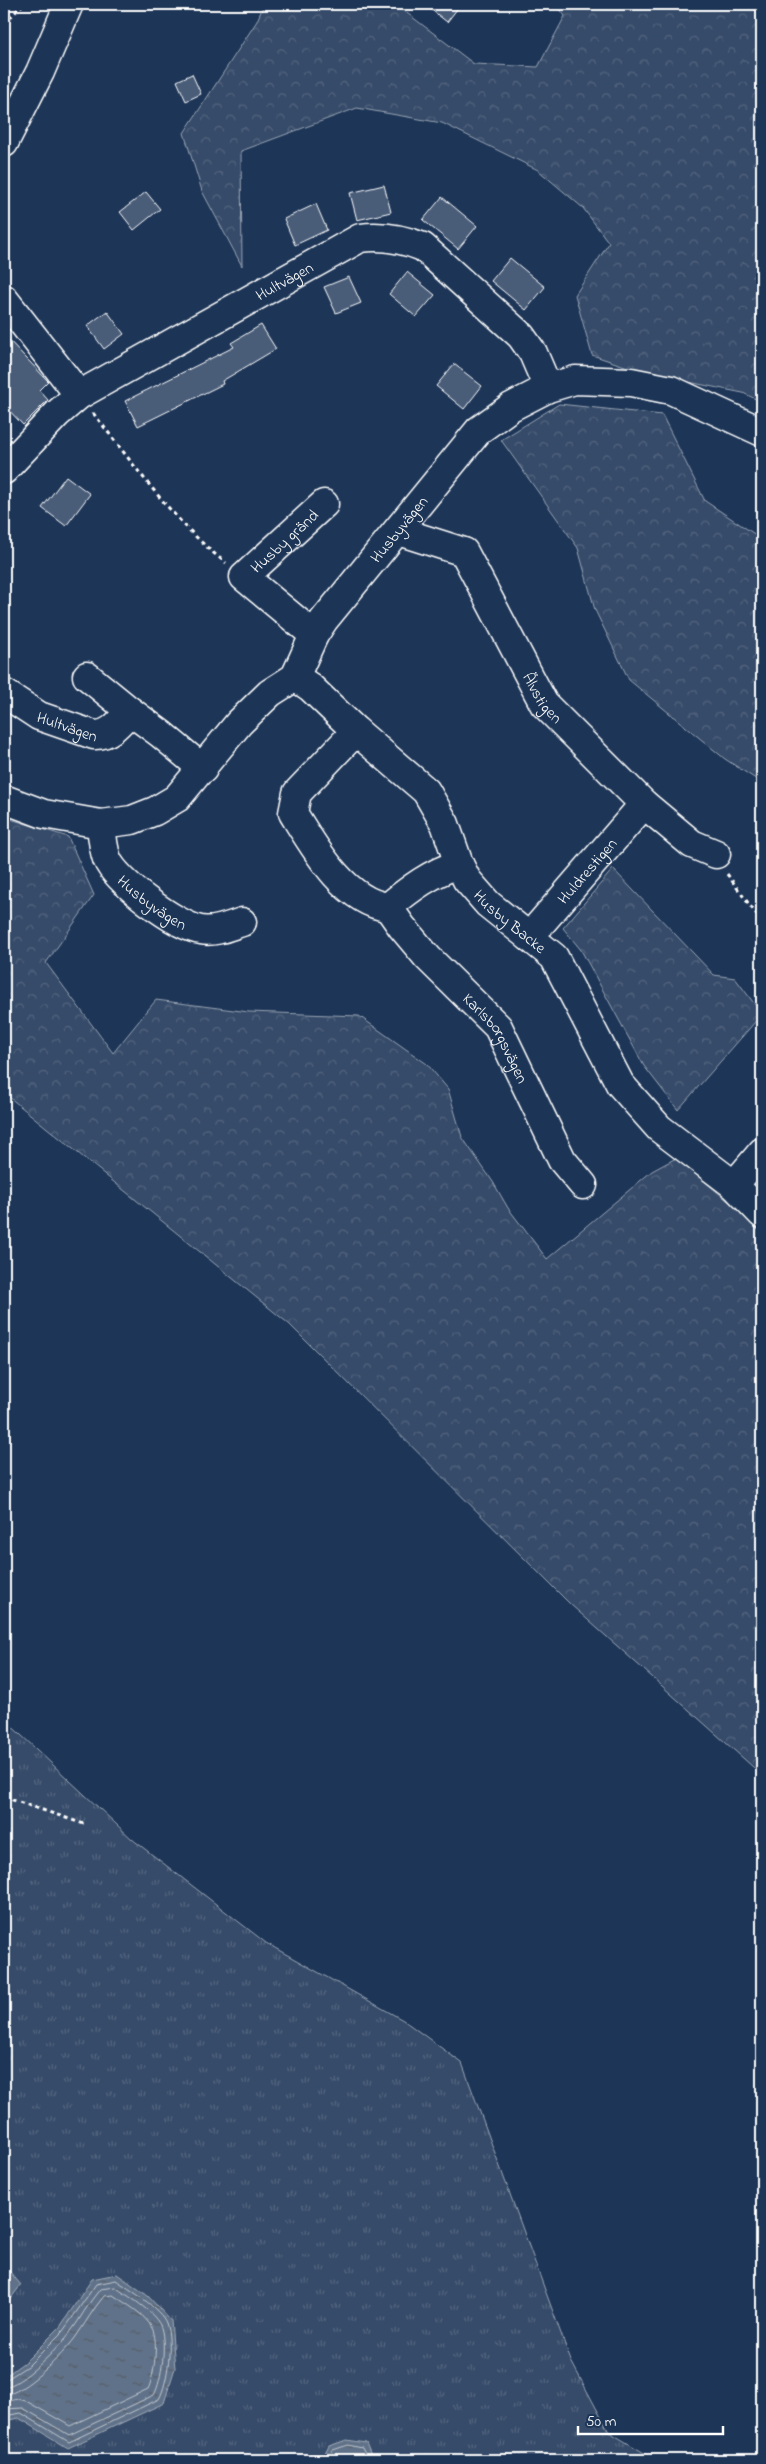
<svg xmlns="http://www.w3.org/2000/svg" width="766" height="2464" font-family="'Indie Flower',sans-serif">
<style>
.grass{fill:url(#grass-tufts);stroke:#9aa5b4}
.forest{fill:url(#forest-crowns);stroke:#9aa5b4}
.water{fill:url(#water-ripples);stroke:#a0aab8}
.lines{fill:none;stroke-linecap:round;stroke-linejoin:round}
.shore{stroke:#c0c7d0;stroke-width:1}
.building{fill:#4a5d79;stroke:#fff}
.minor-casing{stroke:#fff;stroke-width:31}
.path{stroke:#fff;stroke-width:3;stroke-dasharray:4 4;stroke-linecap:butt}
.minor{stroke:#1d3557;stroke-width:28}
.labels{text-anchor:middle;stroke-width:4;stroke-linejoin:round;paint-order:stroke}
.street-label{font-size:16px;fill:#fff;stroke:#1d3557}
</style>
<defs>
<pattern id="grass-tufts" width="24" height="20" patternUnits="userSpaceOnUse" patternTransform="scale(1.25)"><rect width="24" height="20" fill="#364b69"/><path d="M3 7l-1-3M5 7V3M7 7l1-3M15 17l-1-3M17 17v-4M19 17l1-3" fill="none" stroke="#546680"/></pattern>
<pattern id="forest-crowns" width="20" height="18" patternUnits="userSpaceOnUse" patternTransform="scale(1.25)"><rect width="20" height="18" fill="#364b69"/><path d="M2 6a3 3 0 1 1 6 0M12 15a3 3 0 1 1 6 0" fill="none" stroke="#546680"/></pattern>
<pattern id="water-ripples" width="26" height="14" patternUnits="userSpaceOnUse" patternTransform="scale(1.25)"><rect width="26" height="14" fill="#617289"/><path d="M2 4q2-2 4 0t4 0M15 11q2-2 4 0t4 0" fill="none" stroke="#555d67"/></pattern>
</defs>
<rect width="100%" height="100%" fill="#1d3557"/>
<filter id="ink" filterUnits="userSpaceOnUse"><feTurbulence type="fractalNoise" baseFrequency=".02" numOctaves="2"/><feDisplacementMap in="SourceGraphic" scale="10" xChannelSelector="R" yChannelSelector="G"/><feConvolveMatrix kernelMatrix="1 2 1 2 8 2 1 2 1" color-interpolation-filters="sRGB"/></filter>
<g filter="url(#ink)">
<path class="grass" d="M4 1719 132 1839 266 1943 403 2020 462 2063 571 2361 609 2432 656 2460H4Z"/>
<g class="forest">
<path d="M264 4H395L474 64 538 67 565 16 556 4H762V402L743 393 649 374 592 355 575 295 609 243 583 208 538 170 442 123 357 108 241 151 242 266 202 191 184 133 257 21Z"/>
<path d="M559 404 662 415 705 501 762 539V783L725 759 629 680 595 610 578 548 501 440Z"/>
<path d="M4 817 68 837 94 895 46 963 113 1053 156 1000 249 1012 359 1016 427 1064 448 1089 462 1137 493 1182 508 1208 547 1259 652 1171 676 1158 739 1210 762 1234V1775L570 1604 289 1324 4 1093Z"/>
<path d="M613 869 714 975 735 978 762 1014 678 1110 644 1066 581 950 563 928Z"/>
</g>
<g class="water">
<path d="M4 2265 21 2285 11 2298 4 2301Z"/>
<path d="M117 2274 148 2296 171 2321 175 2368 164 2403 68 2448 19 2418 4 2421V2377L26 2361 60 2327 92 2279Z"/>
<path d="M347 2440 366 2443 373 2460H322L329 2446Z"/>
</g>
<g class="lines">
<g class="shore">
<path d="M4 2381 29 2365 63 2331 96 2284 116 2280C129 2289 161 2309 166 2323 173 2341 168 2383 159 2399L69 2442 21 2413 4 2416"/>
<path d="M4 2387C21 2386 58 2348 69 2334 80 2320 88 2303 100 2289L115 2287C128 2296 153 2311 160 2325 167 2340 162 2381 154 2395L69 2435 23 2408 4 2409"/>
<path d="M4 2395C24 2394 63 2354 75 2338 85 2324 93 2309 104 2296L113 2295C126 2304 145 2314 152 2328 159 2341 154 2377 148 2389L70 2426 26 2401 18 2399 4 2402"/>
<path d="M327 2460 333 2450 348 2445 362 2448 368 2460"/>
</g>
</g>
<g class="building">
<path d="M424 4H461L447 22Z"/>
<path d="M192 74 201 94 186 101 177 81Z"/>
<path d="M384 185 391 212 357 220 350 193Z"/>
<path d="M146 192 160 209 134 230 120 212Z"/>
<path d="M442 197 477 226 458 249 423 220Z"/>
<path d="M316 204 327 230 295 245 284 219Z"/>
<path d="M510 258 545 287 526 310 491 281Z"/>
<path d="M407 272 435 295 416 317 389 294Z"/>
<path d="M349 277 361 303 336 313 324 287Z"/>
<path d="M107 311 124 334 104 349 87 326Z"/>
<path d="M261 325 276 349 222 381 223 384 138 426 125 401 234 347 231 343Z"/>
<path d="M4 335 48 381 39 390 48 400 23 425 4 405Z"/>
<path d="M454 364 482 386 464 409 436 386Z"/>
<path d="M66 476 90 494 66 526 42 508Z"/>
</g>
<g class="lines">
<defs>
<g id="minor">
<path d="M4 143 40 72 69 4"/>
<path d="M4 299 79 395"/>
<path id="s1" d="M4 470 57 414 79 395 360 238C381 235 403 239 423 247L521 336 533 353 548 388"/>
<path id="s2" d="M398 531 464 552 544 704 644 804 692 844 716 854"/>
<path id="s3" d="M314 635 244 577 324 504"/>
<path d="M87 676 130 711"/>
<path id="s4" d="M295 677 310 687 356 731 426 791 445 824 459 864 467 880 488 904 554 957 620 1084 659 1128 734 1185 762 1214"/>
<path id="s5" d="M4 693 39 716 94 735C110 736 120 722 130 711L161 734 203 769"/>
<path d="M356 731 297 793 293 813C314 847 345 902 388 907 411 888 431 873 459 864"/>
<path id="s6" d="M4 799 44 814 101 824 132 820 155 811 177 798 239 723 270 693 295 677 314 635 324 620 479 430 511 407 548 388 575 380 631 382 671 390 762 432"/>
<path id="s7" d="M101 824C102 836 103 848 107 859 116 881 176 926 201 930 215 933 229 926 242 922"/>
<path id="s8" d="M388 907 402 927 428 958 498 1027 562 1160 583 1185"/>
<path id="s9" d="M529 937 644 804"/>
<path d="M734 1185 762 1152"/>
</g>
</defs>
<use href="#minor" class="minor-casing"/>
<g class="path">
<path d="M4 24 23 4"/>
<path d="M93 413C134 464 173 522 226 563"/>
<path d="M727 874 762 922"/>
<path d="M4 1797 84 1824"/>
</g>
<use href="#minor" class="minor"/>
</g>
</g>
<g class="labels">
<g class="street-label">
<text dy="6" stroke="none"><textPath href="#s1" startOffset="341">Hultvägen</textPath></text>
<text dy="6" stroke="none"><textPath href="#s6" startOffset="534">Husbyvägen</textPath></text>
<text dy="6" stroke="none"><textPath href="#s3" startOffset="145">Husby gränd</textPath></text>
<text dy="6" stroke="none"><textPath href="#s2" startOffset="235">Älvstigen</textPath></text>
<text dy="6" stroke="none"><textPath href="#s5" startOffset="72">Hultvägen</textPath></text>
<text dy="6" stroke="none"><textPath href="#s9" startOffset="88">Huldrestigen</textPath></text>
<text dy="6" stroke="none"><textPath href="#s7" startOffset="99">Husbyvägen</textPath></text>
<text dy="6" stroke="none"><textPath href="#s4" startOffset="332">Husby Backe</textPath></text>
<text dy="6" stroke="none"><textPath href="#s8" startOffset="171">Karlsborgsvägen</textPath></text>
</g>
</g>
<rect width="766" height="2464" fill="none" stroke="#1d3557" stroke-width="20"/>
<rect x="10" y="10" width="746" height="2444" fill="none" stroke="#fff" stroke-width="2" filter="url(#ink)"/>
<path d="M578 2426v8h145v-8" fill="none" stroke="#ffffff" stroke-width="2.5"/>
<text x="586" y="2426" font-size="15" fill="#ffffff" stroke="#1d3557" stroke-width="4" paint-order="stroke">50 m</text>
</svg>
